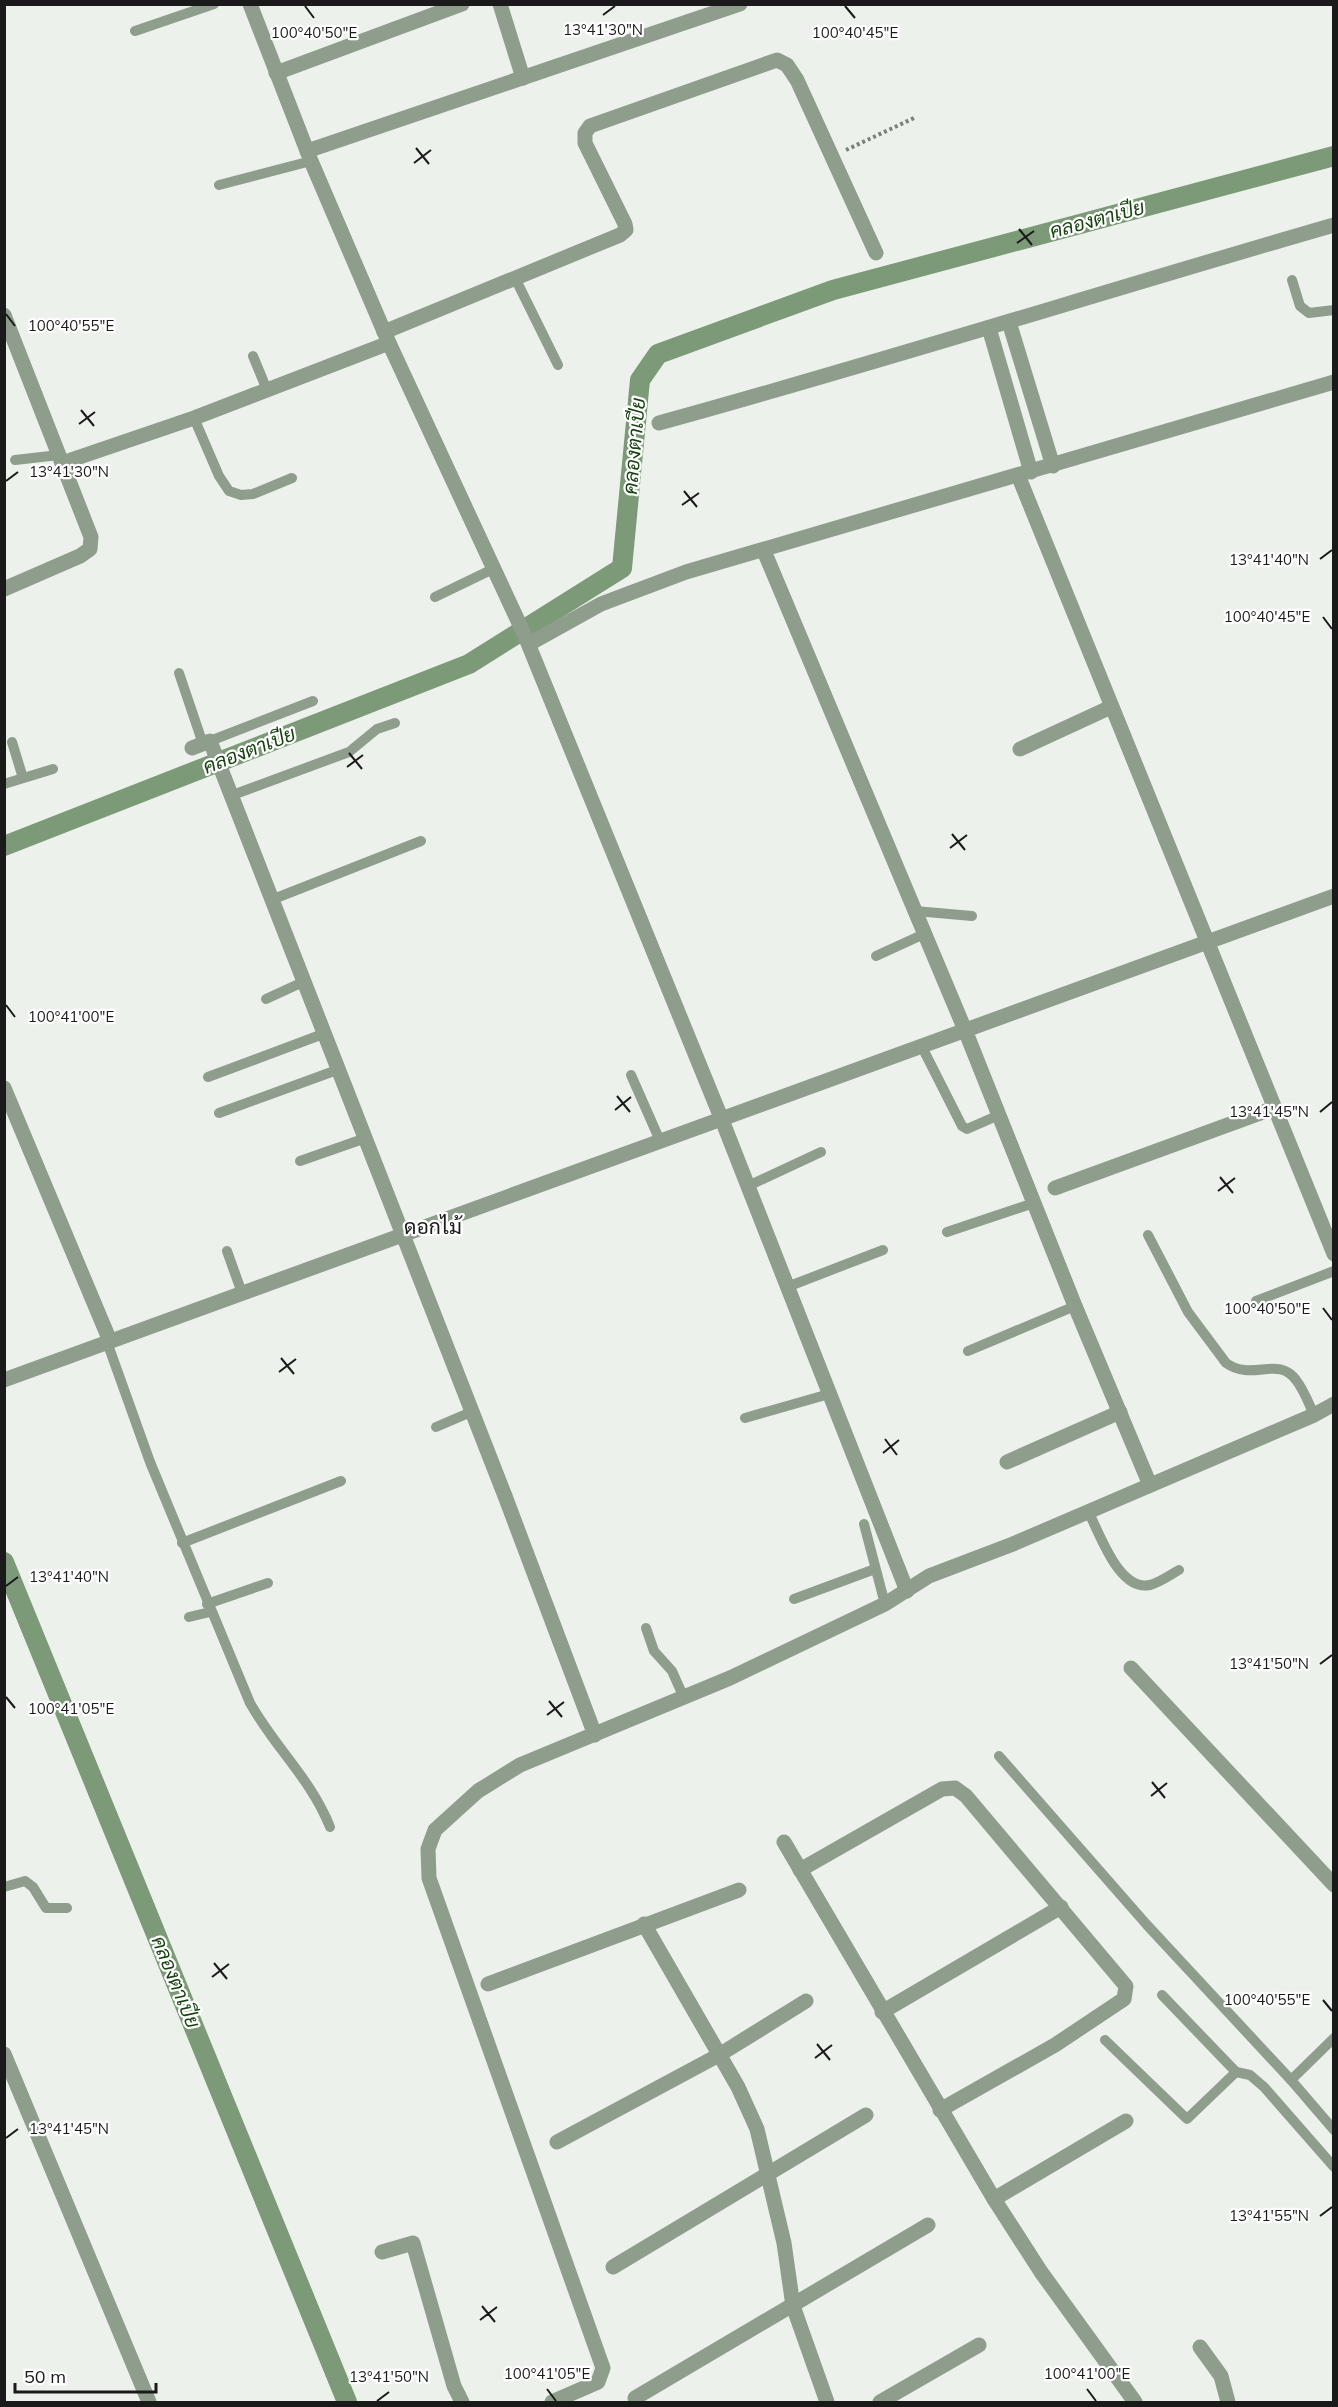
<svg xmlns="http://www.w3.org/2000/svg" width="1338" height="2407" font-family="Mulish,Sarabun,sans-serif">
<style>
.lines{fill:none;stroke-linecap:round;stroke-linejoin:round}
.canal{stroke:#7c9a77;stroke-width:20}
.path{stroke:#7c7f7c;stroke-width:4;stroke-dasharray:3 3;stroke-linecap:butt}
.lane{stroke:#8f9d8d;stroke-width:10}
.street{stroke:#8f9d8d;stroke-width:15}
.ticks{fill:none;stroke:#191a19;stroke-width:2}
.labels{text-anchor:middle;stroke-width:4.5;stroke-linejoin:round;paint-order:stroke}
.water-label{font-size:20px;font-style:italic;fill:#194412;stroke:#fff}
.quarter-label{font-size:21px;fill:#191a19;stroke:#fff}
.ticks-label{font-size:15px;text-anchor:middle;fill:#191a19;stroke:#fff;stroke-width:4.5;stroke-linejoin:round;paint-order:stroke}
</style>
<rect width="100%" height="100%" fill="#ecf1ec"/>
<g class="lines">
<g class="canal">
<path d="M4 846 469 664 622 568 640 380 658 354 833 290 1334 156"/>
<path d="M4 1562 347 2402"/>
</g>
<path class="path" d="M846 150 914 118"/>
<g class="lane">
<path d="M135 31 214 4"/>
<path d="M219 185 311 161"/>
<path d="M515 278 558 365"/>
<path d="M1292 280 1300 306 1309 313 1334 310"/>
<path d="M253 356 267 390"/>
<path d="M194 418 219 476 229 491 241 495 253 494 292 478"/>
<path d="M15 460 59 455"/>
<path d="M435 597 495 568"/>
<path d="M179 673 203 744"/>
<path d="M210 741 313 701"/>
<path d="M12 742 23 778"/>
<path d="M4 784 53 769"/>
<path d="M230 796 349 752 377 729 395 723"/>
<path d="M271 900 421 841"/>
<path d="M915 911 972 916"/>
<path d="M876 956 924 934"/>
<path d="M266 999 303 982"/>
<path d="M922 1047 962 1126 967 1129 999 1115"/>
<path d="M631 1075 661 1143"/>
<path d="M208 1077 323 1034"/>
<path d="M219 1113 337 1070"/>
<path d="M300 1161 363 1139"/>
<path d="M748 1186 821 1152"/>
<path d="M947 1232 1034 1203"/>
<path d="M1148 1235 1188 1312 1226 1363C1253 1382 1278 1355 1296 1380 1304 1390 1309 1404 1314 1415"/>
<path d="M227 1251 242 1293"/>
<path d="M787 1287 883 1250"/>
<path d="M1256 1301 1334 1271"/>
<path d="M107 1342 150 1462 250 1703C276 1749 311 1779 330 1827"/>
<path d="M968 1351 1075 1306"/>
<path d="M745 1418 829 1394"/>
<path d="M436 1427 471 1412"/>
<path d="M1088 1511C1100 1534 1119 1592 1150 1585 1159 1583 1170 1575 1179 1570"/>
<path d="M864 1524 885 1604"/>
<path d="M182 1543 341 1481"/>
<path d="M794 1599 875 1569"/>
<path d="M207 1604 268 1583"/>
<path d="M189 1617 210 1612"/>
<path d="M646 1628 654 1651 672 1671 684 1698"/>
<path d="M999 1756 1147 1925 1291 2080 1334 2130"/>
<path d="M4 1887 25 1881 33 1887 46 1908H67"/>
<path d="M1162 1995 1236 2072"/>
<path d="M1105 2040 1187 2119 1236 2072 1250 2075 1264 2087 1334 2167"/>
<path d="M1291 2080 1334 2038"/>
</g>
<g class="street">
<path d="M250 4 311 161 389 343 525 636 722 1120 907 1591"/>
<path d="M500 4 523 78"/>
<path d="M276 73 462 4"/>
<path d="M307 151 740 4"/>
<path d="M4 315 91 537 90 549 80 556 4 589"/>
<path d="M1009 322 1053 466"/>
<path d="M989 328 1031 472"/>
<path d="M384 332 620 235 626 230 625 224 585 143V133L590 126 777 60 787 65 797 80 876 253"/>
<path d="M659 423C885 361 1108 290 1334 225"/>
<path d="M62 463 194 418 389 343"/>
<path d="M1018 475 1334 1254"/>
<path d="M764 551 965 1030 1075 1306 1150 1485"/>
<path d="M529 644 601 604 686 572 1334 382"/>
<path d="M192 748 210 741 505 1496 595 1735"/>
<path d="M1020 749 1111 707"/>
<path d="M4 1088 110 1341"/>
<path d="M1055 1188 1274 1108"/>
<path d="M4 1380 1334 896"/>
<path d="M1007 1462 1120 1412"/>
<path d="M1131 1668 1334 1885"/>
<path d="M784 1842 994 2199 1041 2272 1135 2402"/>
<path d="M800 1870 942 1789 955 1788 966 1796 1126 1986 1124 1999 1055 2045 940 2110"/>
<path d="M644 1924 738 2087 757 2129 784 2243 793 2306 827 2402"/>
<path d="M488 1984 739 1890"/>
<path d="M882 2012 1061 1907"/>
<path d="M4 2054 149 2402"/>
<path d="M557 2142 719 2055 806 2001"/>
<path d="M994 2199 1126 2121"/>
<path d="M382 2252 413 2243 454 2386 462 2402"/>
<path d="M613 2267 866 2115"/>
<path d="M1200 2347 1221 2376 1228 2402"/>
<path d="M635 2398 928 2225"/>
<path d="M552 2402 598 2382 603 2368 429 1878 428 1849 435 1830 478 1791 520 1765 730 1678 885 1604 929 1576 1013 1544 1314 1415 1334 1404"/>
<path d="M880 2402 979 2345"/>
</g>
</g>
<path class="ticks" d="M305 6 314 18M845 6 855 18M603 15 615 6M416 148 429 164M414 163 431 150M1019 229 1032 245M1017 243 1034 231M6 314 15 326M81 410 94 426M79 424 95 412M6 481 18 472M684 491 697 507M682 505 699 493M1320 559 1332 550M1323 617 1332 629M349 753 362 769M347 767 363 755M952 834 965 850M950 848 967 835M6 1005 15 1017M617 1096 630 1112M615 1110 631 1097M1320 1112 1332 1102M1220 1177 1233 1193M1218 1191 1235 1178M1323 1308 1332 1320M281 1358 294 1374M279 1372 296 1359M885 1439 897 1455M883 1453 899 1440M6 1586 18 1577M1320 1664 1332 1655M6 1697 15 1708M549 1701 562 1717M547 1715 564 1702M1152 1782 1165 1798M1151 1796 1167 1783M214 1963 227 1979M212 1977 229 1964M1323 2000 1332 2011M817 2044 830 2060M815 2058 832 2045M6 2138 18 2129M1320 2216 1332 2207M482 2306 495 2322M480 2320 497 2307M547 2389 556 2401M1087 2389 1096 2401M377 2401 389 2392"/>
<g class="labels">
<g class="water-label">
<text transform="translate(1097 219) rotate(-15)" y="7">คลองตาเปีย</text>
<text transform="translate(634 446) rotate(-85)" y="7">คลองตาเปีย</text>
<text transform="translate(249 750) rotate(-21)" y="7">คลองตาเปีย</text>
<text transform="translate(176 1982) rotate(68)" y="7">คลองตาเปีย</text>
</g>
<g class="quarter-label">
<text x="433" y="1234">ดอกไม้</text>
</g>
</g>
<g class="ticks-label">
<text x="603" y="35">13°41'30"N</text>
<text x="314" y="38">100°40'50"E</text>
<text x="855" y="38">100°40'45"E</text>
<text x="71" y="331">100°40'55"E</text>
<text x="69" y="477">13°41'30"N</text>
<text x="1269" y="565">13°41'40"N</text>
<text x="1267" y="622">100°40'45"E</text>
<text x="71" y="1022">100°41'00"E</text>
<text x="1269" y="1117">13°41'45"N</text>
<text x="1267" y="1314">100°40'50"E</text>
<text x="69" y="1582">13°41'40"N</text>
<text x="1269" y="1669">13°41'50"N</text>
<text x="71" y="1714">100°41'05"E</text>
<text x="1267" y="2005">100°40'55"E</text>
<text x="69" y="2134">13°41'45"N</text>
<text x="1269" y="2221">13°41'55"N</text>
<text x="547" y="2379">100°41'05"E</text>
<text x="1087" y="2379">100°41'00"E</text>
<text x="389" y="2382">13°41'50"N</text>
</g>
<rect width="1338" height="2407" fill="none" stroke="#191a19" stroke-width="12"/>
<path d="M15 2383v9h141v-9" fill="none" stroke="#191a19" stroke-width="3"/>
<text x="24" y="2383" font-size="18" fill="#191a19" stroke="#ffffff" stroke-width="4.5" paint-order="stroke">50 m</text>
</svg>
